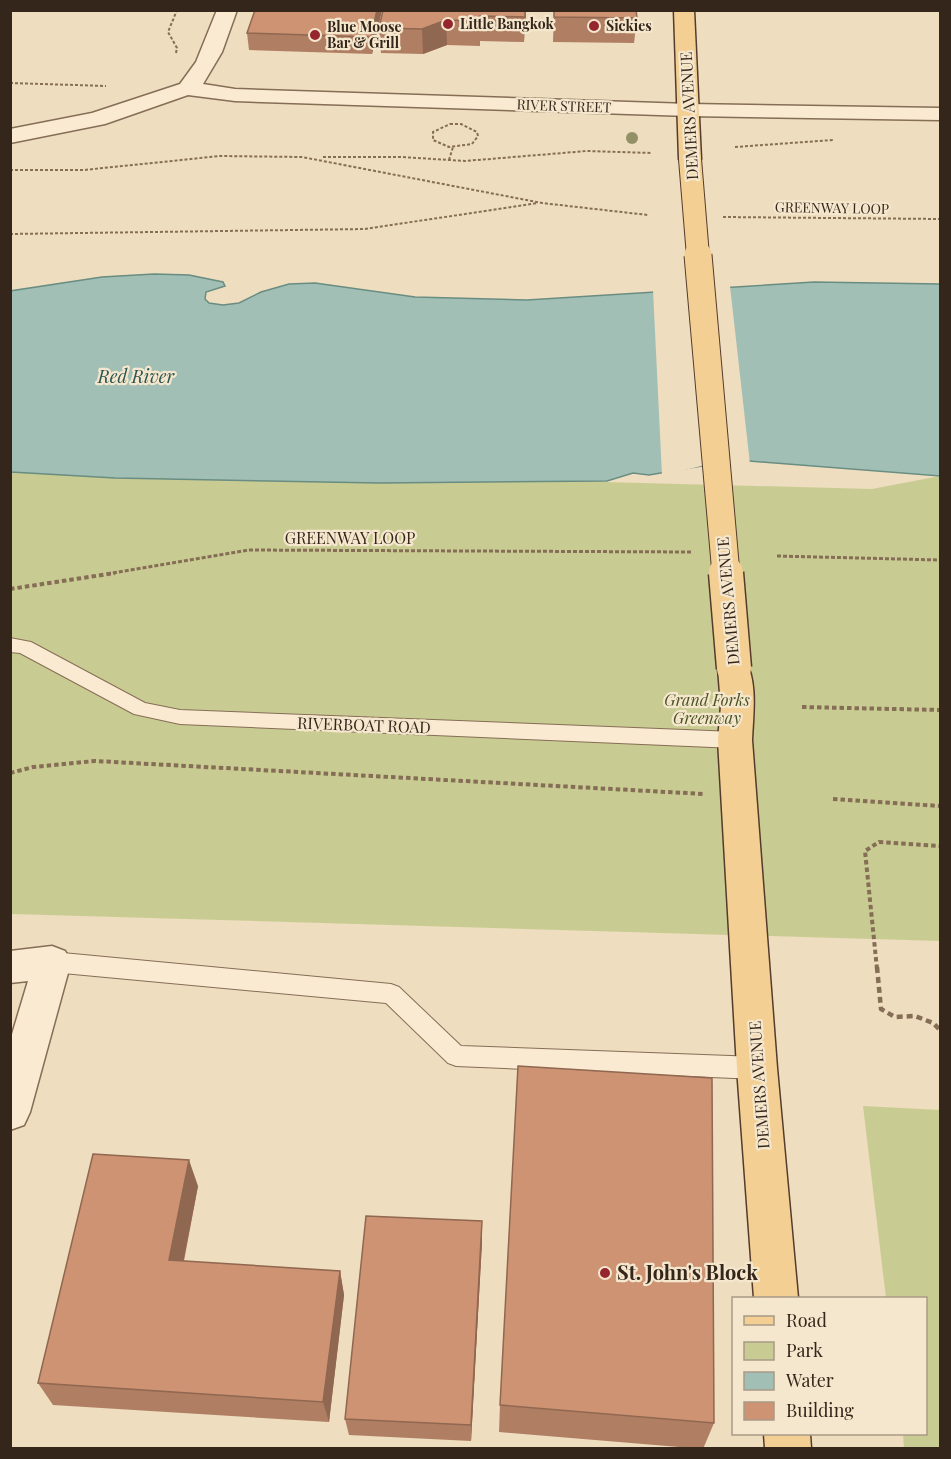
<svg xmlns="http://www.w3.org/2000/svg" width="951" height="1459" font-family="'Playfair Display',serif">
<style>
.green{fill:#c9cc92}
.water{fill:#a1bfb5;stroke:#698d82;stroke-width:1.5}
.pier{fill:#eeddbe}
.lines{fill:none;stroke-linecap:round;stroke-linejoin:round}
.service-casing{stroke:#866d56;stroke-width:2}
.minor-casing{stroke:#866d56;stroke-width:3}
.primary-casing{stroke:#543b2b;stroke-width:3}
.path-far3{stroke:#866d56;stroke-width:2;stroke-dasharray:3 2;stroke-linecap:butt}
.path-far2{stroke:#866d56;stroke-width:3;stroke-dasharray:4 2;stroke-linecap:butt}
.path-far1{stroke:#866d56;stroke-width:4;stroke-dasharray:4.5 3;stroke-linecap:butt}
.path{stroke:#866d56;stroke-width:4.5;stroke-dasharray:6 4;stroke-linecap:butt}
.service{fill:#f9ead1;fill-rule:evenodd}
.minor{fill:#f9ead1;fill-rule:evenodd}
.primary{fill:#f3cf94;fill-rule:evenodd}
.primary-bridge-far2-casing{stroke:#543b2b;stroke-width:24;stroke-linecap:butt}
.primary-bridge-far1-casing{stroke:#543b2b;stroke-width:29;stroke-linecap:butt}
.primary-bridge-casing{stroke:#543b2b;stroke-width:37;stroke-linecap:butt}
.primary-bridge-far2{stroke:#f3cf94;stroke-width:22}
.primary-bridge-far1{stroke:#f3cf94;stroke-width:27}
.primary-bridge{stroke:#f3cf94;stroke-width:34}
.tree{fill:#939168}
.wall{fill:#b07e63}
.shaded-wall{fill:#906750}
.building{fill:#cd9373;stroke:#906750;stroke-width:1.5}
.poi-dot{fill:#96262d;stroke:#f5e7cd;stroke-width:2}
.labels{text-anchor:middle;stroke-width:4.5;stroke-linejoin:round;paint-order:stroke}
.far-poi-label{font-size:14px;font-weight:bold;fill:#35261b;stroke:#f5e7cd;text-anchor:start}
.far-street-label{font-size:14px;fill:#35261b;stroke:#f5e7cd}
.street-label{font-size:16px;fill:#35261b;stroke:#f5e7cd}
.park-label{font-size:16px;font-style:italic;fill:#495222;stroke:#f5e7cd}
.water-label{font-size:18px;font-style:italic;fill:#2a5550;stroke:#f5e7cd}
.near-poi-label{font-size:20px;font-weight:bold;fill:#35261b;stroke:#f5e7cd;text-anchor:start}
</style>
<rect width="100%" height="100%" fill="#eeddbe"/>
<g class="green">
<path d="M11 472 566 481 872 489 940 476V941L11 914Z"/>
<path d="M863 1106 940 1110V1448H904L903 1434H926V1298H886Z"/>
</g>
<path class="water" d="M154 274 189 275 223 282 225 286 206 292 205 299 209 303 223 305 239 303 261 292 289 284 315 283 415 297 527 300 814 282 940 284V476L737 460 649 475 633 473 607 481 379 483 115 478 11 472 10 291 102 277Z"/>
<path class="pier" d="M730 286 750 464 701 466 662 476 653 290Z"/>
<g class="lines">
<defs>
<g id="service">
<path d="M10 638 31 642 145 703 180 710 735 732 742 735 745 740 742 745 735 748 180 724 134 714 20 653 10 652Z"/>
<path d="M52 952 391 984 399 987 461 1046 757 1057 765 1061 769 1068 765 1075 757 1079 456 1066 448 1063 386 1003 52 972 44 969 41 962 44 955Z"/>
</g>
<g id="minor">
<path d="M217 10H237L222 52 203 84 235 89 689 104 940 108V120L689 116 235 101 188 95 105 124 10 143V129L92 113 180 84 196 62Z"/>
<path d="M52 946 65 951 71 962 30 1112 24 1125 10 1130V1041L28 981 10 983V951Z"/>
</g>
<g id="primary">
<path d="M674 10H694L701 159 698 164 690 166 682 164 679 159Z"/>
<path d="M734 656 745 660C758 682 753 715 752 740L777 1068 798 1298H754L737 1068 718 740 721 706 718 668 723 660Z"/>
<path d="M764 1434H810L811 1448H765Z"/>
</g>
</defs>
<use href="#service" class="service-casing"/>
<use href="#minor" class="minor-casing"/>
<use href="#primary" class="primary-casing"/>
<g class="path-far3">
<path d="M176 53 177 48 168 32 177 10"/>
<path d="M10 83 106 86"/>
<path d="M450 124H461L477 132 478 136 472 144 449 147 433 140V132Z"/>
<path d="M735 147 833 140"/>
<path d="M323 157H402L465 161 587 151 652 153"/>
<path d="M449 160 453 147"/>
<path d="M10 170H84L220 156 302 157 542 203 648 215"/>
<path d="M723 217 940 219"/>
<path d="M10 234 365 229 538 203"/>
</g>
<g class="path-far2">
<path d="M777 556 940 560"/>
<path d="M107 574 249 550 692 552"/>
</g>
<g class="path-far1">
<path d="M10 589 115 573"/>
<path d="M802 707 940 710"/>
<path d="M10 773 33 767 95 761 704 794"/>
<path d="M833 799 940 806"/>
<path d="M877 969 865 851 879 842 940 846"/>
</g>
<path class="path" d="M877 967 881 1009 895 1017 915 1016 933 1023 940 1030"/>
<use href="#service" class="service"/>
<use href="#minor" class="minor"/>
<use href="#primary" class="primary"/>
<defs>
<path id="primary-bridge-far2" d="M690 159 698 256"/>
<path id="primary-bridge-far1" d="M698 255 726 574"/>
<path id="primary-bridge" d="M726 573 734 668"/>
</defs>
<use href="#primary-bridge-far2" class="primary-bridge-far2-casing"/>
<use href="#primary-bridge-far1" class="primary-bridge-far1-casing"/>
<use href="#primary-bridge" class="primary-bridge-casing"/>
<use href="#primary-bridge-far2" class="primary-bridge-far2"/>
<use href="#primary-bridge-far1" class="primary-bridge-far1"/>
<use href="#primary-bridge" class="primary-bridge"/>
</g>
<circle class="tree" cx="632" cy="138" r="6"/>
<g class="wall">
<path d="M382 10 372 54 249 50 247 33Z"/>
<path d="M383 10H526L524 42 480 41V46L447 45 423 54 381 53 379 28Z"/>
<path d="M554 10 637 18 634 43 553 42Z"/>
<path d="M198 1186 184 1261 340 1271 344 1295 329 1422 53 1405 38 1383Z"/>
<path d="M482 1242 471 1441 349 1435 345 1419Z"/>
<path d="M500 1405 714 1423 703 1449 499 1432Z"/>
</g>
<g class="shaded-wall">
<path d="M377 10H382L372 54 371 37Z"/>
<path d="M525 10H526L524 42Z"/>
<path d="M446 20 447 45 423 54 422 29Z"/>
<path d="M189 1160 198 1186 179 1284 169 1260Z"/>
<path d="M482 1221V1242L471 1441V1425Z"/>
<path d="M340 1271 344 1295 329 1422 323 1402Z"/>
</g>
<g class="building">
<path d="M255 10H377L371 37 247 33Z"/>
<path d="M383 10H525V17L480 16V21L446 20 422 29 379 28Z"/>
<path d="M554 10H636L637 18 554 17Z"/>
<path d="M518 1066 712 1078 714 1423 500 1405Z"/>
<path d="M93 1154 189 1160 169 1260 340 1271 323 1402 38 1383Z"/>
<path d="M366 1216 482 1221 471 1425 345 1419Z"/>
</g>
<g class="poi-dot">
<circle cx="448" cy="24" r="6"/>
<circle cx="594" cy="26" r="6"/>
<circle cx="315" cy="35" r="6"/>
<circle cx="605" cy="1273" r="6"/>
</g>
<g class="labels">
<g class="far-poi-label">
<text x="460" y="29">Little Bangkok</text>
<text x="606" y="31">Sickies</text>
<text x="327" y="32">Blue Moose<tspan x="327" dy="16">Bar &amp; Grill</tspan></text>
</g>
<g class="far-street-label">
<text transform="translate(564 106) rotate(2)" y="5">RIVER STREET</text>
<text transform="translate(832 208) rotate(1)" y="5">GREENWAY LOOP</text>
</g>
<g class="street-label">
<text transform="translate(689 116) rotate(-93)" y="6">DEMERS AVENUE</text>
<text x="350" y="544">GREENWAY LOOP</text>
<text transform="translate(728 601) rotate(-95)" y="6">DEMERS AVENUE</text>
<text transform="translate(364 725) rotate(2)" y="6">RIVERBOAT ROAD</text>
<text transform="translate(759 1085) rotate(-94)" y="6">DEMERS AVENUE</text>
</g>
<g class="park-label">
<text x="707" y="706">Grand Forks<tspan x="707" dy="18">Greenway</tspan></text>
</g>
<g class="water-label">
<text x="136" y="383">Red River</text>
</g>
<g class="near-poi-label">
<text x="617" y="1280">St. John's Block</text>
</g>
</g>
<rect width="951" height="1459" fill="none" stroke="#35261b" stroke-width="24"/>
<rect x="732" y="1297" width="195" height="138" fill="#f5e7cd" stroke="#a89a86" stroke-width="1.5"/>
<rect x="744" y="1316" width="30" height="9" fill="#f3cf94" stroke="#a89a86" stroke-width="1.5"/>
<text x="786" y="1327" font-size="18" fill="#35261b">Road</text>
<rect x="744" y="1342" width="30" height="18" fill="#c9cc92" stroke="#a89a86" stroke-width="1.5"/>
<text x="786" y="1357" font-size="18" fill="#35261b">Park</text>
<rect x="744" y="1372" width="30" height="18" fill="#a1bfb5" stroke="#a89a86" stroke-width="1.5"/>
<text x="786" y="1387" font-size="18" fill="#35261b">Water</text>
<rect x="744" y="1402" width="30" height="18" fill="#cd9373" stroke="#a89a86" stroke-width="1.5"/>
<text x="786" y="1417" font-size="18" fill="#35261b">Building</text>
</svg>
